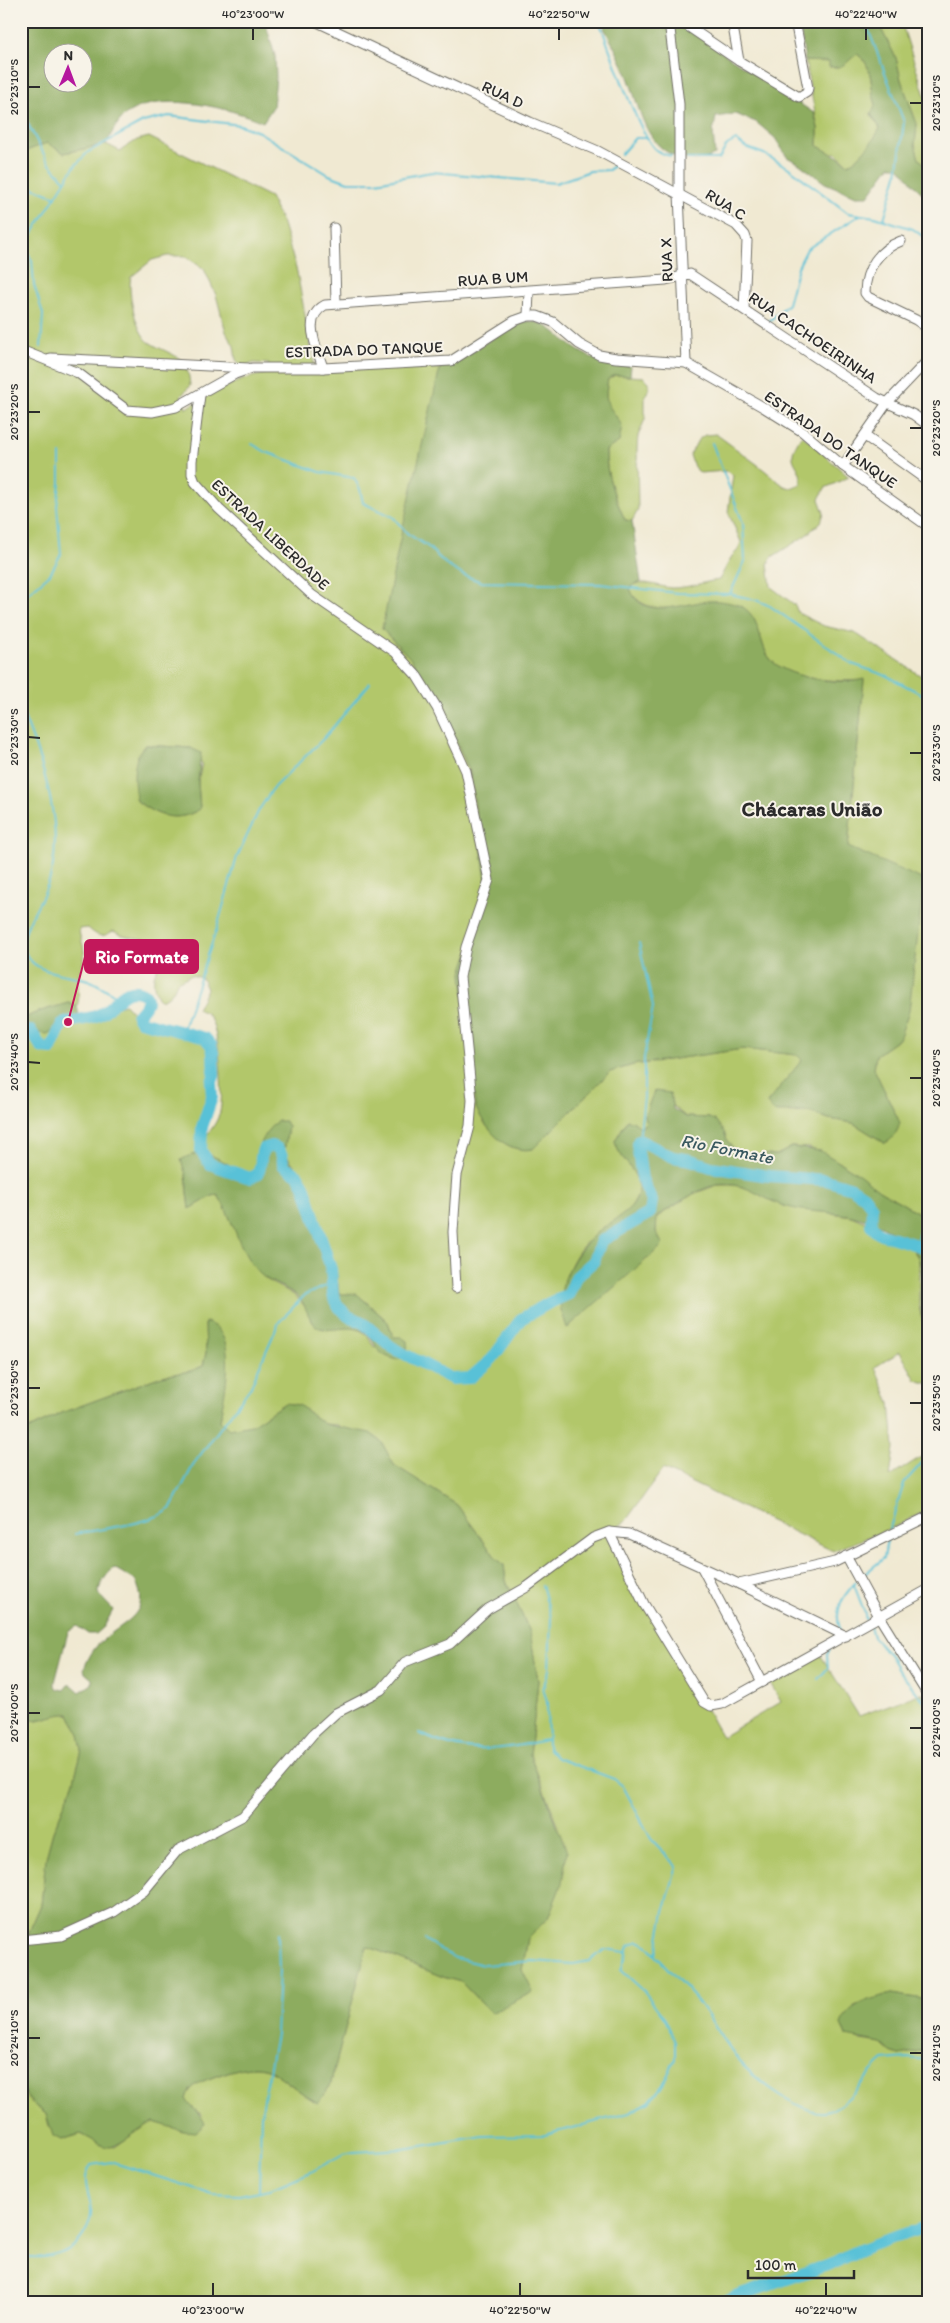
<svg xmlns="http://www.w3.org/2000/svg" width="950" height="2323" font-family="Itim,sans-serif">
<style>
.green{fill:#b2c76b;stroke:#6e794b;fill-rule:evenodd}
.forest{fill:#8dac5f;stroke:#5c6c45;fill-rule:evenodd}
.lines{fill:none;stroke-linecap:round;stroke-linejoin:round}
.stream{stroke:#59c1d7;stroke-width:2}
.river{stroke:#59c1d7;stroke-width:12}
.minor-casing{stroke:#706e65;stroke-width:11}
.minor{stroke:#fff;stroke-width:9}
.ticks{fill:none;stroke:#2b2b2b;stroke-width:2}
.labels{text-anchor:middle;stroke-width:4;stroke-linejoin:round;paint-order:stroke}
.street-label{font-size:16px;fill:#2b2b2b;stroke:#f7f3e8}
.water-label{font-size:18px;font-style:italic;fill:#39585f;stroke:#f7f3e8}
.district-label{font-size:21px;font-weight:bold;fill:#2b2b2b;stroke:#f7f3e8}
.leader{fill:none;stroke:#c2185b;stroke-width:2}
.callout-dot{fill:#c2185b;stroke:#f7f3e8;stroke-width:2}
.callout{fill:#c2185b;stroke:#c2185b;stroke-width:2}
.callout-label{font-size:18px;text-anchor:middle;font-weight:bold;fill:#fff}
.neatline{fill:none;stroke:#2b2b2b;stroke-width:2}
.ticks-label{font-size:12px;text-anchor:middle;fill:#2b2b2b}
</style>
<rect width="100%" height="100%" fill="#f7f3e8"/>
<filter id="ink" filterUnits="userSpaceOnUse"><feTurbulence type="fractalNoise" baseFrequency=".02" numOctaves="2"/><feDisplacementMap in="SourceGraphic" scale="10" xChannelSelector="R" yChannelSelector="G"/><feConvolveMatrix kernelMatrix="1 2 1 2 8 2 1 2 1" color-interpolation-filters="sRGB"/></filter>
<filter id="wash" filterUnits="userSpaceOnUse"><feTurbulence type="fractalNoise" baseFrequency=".0096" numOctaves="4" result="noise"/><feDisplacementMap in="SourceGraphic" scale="20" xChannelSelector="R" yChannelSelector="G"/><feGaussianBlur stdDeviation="1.12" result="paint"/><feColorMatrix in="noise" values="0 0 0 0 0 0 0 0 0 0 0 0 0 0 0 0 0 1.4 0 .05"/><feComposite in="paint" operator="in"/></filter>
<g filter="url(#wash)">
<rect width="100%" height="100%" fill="#f0e9d2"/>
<g class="green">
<path d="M877 21H901L929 108V168L919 159 915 144 917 124 901 80 896 58Z"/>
<path d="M857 54C875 66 869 88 876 104L871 114 880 128C875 139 859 161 848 164L836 153H829L818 146V128L805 61H847Z"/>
<path d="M149 137 270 197 283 224 297 272 315 369 441 368 382 629 412 660 445 716 470 772 491 872 483 1122C498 1138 509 1153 533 1149L610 1072 633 1065 743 1049 797 1055 803 1060 767 1103 791 1113 808 1112 829 1119 853 1123 885 1143 900 1123 874 1069 876 1055 899 1039 848 848 864 680C839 682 784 681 768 656 761 644 760 629 752 616L676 608C659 611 636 606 629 588 640 577 658 587 672 588 688 588 703 582 719 580L732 556 738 550 741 542 728 512 733 475 726 471 700 473 694 467 690 455 698 440 705 435 716 434 758 465 784 486 791 488 801 484C803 461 781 465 802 435L849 477 825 488 819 499 824 513 821 522 805 536 772 557 768 564 771 587 795 605 798 613 824 626 855 633 929 681V1219L879 1190 844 1165 810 1148 792 1147 777 1155 741 1154 735 1151 727 1140 724 1132 709 1118 686 1117 654 1091 646 1122 641 1128 627 1120 615 1141C618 1159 641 1171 638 1192 635 1214 606 1224 592 1237 567 1258 555 1298 568 1328L656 1232 657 1217 693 1194 717 1185H733L752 1189 785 1206 851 1216 896 1235 911 1247 919 1259V1307L923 1323 929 1334V1384L916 1380 900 1352 875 1367 890 1403 894 1448 890 1477 919 1458 929 1456V1509L899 1525 833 1551 663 1469 625 1522 606 1534 722 1737 781 1702 769 1681 818 1651 859 1716 922 1693 929 1708V2000L892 1994 854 2006 860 2040 881 2043 891 2052 899 2055 926 2050 929 2053V2302H21V2088L33 2104 46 2114 49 2126 61 2140 81 2134 102 2145 115 2147 144 2126 154 2122 165 2125 202 2115 191 2107 186 2099C189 2086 200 2082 211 2078 276 2053 267 2074 318 2103L330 2086 367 1946 443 1977 461 1982 491 2013 522 1970 528 1938 548 1918 558 1825 530 1755 538 1681 530 1632 506 1581 504 1565 496 1558 457 1505 394 1465 387 1454 337 1425 324 1424 299 1405 285 1403 252 1425 229 1430 220 1422 222 1407 208 1322 205 1323 206 1353 203 1366 191 1371 162 1376 64 1412 29 1429 21 1435V1075L25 1071 21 1063V1035L29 1031 35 1032 75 1021H85L103 1009 125 1004 135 1015 149 1021 186 1036 199 1034 210 1040V1089L200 1126V1137H205C212 1129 217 1122 220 1112 224 1095 220 1025 207 1014 205 1012 200 1011 197 1009L207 989 202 978 191 975 177 982C173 992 170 998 159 1000 154 988 151 980 157 968L173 963 180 958 179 949C165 936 133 943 113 931 102 938 98 937 88 928L79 929C79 937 84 944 84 952 86 962 79 969 78 979 77 989 81 994 77 1006L68 1003C51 1009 36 1010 21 1021V153L47 142 64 153 106 144 120 151 137 140ZM167 256H185L204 269 216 295 226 332 234 346 236 360 242 367 254 363 269 364 265 374C237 378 211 395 186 408L181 396 190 386C188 353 172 357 149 342 136 333 127 291 131 277L152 260ZM146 745 191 748 202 763 198 783 200 809C178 823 157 817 137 801L136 777ZM288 1127 284 1152 300 1173 322 1238 336 1269 339 1294 364 1300 388 1322 393 1337 374 1347 367 1334 356 1328 313 1323C298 1283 278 1295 258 1271 240 1250 233 1219 218 1195L212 1196 190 1209 186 1175 236 1169 250 1177 257 1173 258 1165Z"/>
<path d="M615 375 644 377 649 382V389L645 396V419L638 436 637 449 638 510 632 521 625 520C615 498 605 474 606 450L615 444 619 422C607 404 604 401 608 379Z"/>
<path d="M57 1713 69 1714 79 1734 82 1750 73 1784 53 1832 46 1858 41 1905 21 1950V1716C35 1724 44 1719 57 1713Z"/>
</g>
<g class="forest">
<path d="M21 21H94L99 25 106 21H265L275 56 276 77 273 107 263 122C230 108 165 92 131 111 119 117 112 133 106 144L64 153 47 143 21 153ZM52 52H82V82H52Z"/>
<path d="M608 21H674L814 113 818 128V146C829 153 838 155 848 164 858 161 875 139 880 128L871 114 876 104C869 88 875 66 857 54 846 62 844 69 829 67V62L805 61 799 21H877L896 58 901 80 917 124 915 144 919 159 929 168V197C916 191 909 177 898 166H890L868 196H856L825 183 798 163 787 157 775 138 756 122 735 114 716 117 713 132 715 155C703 160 696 161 682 158 645 150 640 108 628 77 621 60 613 44 604 28Z"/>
<path d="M527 321C550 322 558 337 576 349 592 360 612 365 631 366L630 376 615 375 608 379C603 407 609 403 622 426L619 442 606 450C605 474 615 498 625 520L632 521 641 582 634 584 630 588C641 622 684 603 708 601 717 600 729 602 738 605 760 613 758 639 768 656 781 678 842 686 864 679L848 847 924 880 909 1011 899 1039 876 1055 874 1069 900 1123C897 1132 894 1139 885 1143L853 1123 829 1119 808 1112H774L767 1103 802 1060 797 1055 743 1049 633 1065 610 1072 533 1149C505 1154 486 1129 475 1106L462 973 488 894 470 772 445 716 412 660 382 629 401 535 440 368C471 356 495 332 527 321Z"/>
<path d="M146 745 191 748 201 753 198 783 200 809C178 823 157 817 137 801 133 786 131 754 146 745Z"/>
<path d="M68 1003 77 1006 80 1021 64 1025 47 1034 29 1031 21 1035V1021C36 1010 51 1009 68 1003Z"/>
<path d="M654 1091 670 1093 673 1109 686 1117 709 1118 716 1121 724 1132 727 1140 735 1151 741 1154 777 1155 792 1147 821 1151 860 1175 879 1190 929 1219V1334C911 1303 929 1275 916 1253 905 1234 873 1221 852 1216 830 1211 806 1213 784 1206 759 1198 747 1181 717 1185 695 1189 676 1206 657 1216L656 1232 663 1245 567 1328C565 1322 563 1316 561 1310 556 1282 580 1245 601 1229 613 1220 636 1211 638 1192 641 1171 618 1159 615 1141L627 1120 635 1122 641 1128 646 1122 645 1115Z"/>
<path d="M278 1121H285L288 1127 284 1152 312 1192 322 1238 336 1269 339 1294H357L388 1322 393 1337H401L407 1341C408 1352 407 1355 398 1360 370 1354 378 1340 365 1332 349 1323 334 1333 320 1328 310 1325 307 1308 301 1300 290 1287 271 1285 259 1273 240 1255 233 1218 218 1195L212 1196 190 1209 186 1175 181 1160C207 1143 226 1165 250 1177L257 1173C259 1152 259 1134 278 1121Z"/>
<path d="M205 1322C242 1332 223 1396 220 1421L229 1429 252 1425 285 1403 299 1405 324 1424 370 1433 381 1441 394 1465 457 1505 496 1558 504 1565 506 1581 530 1632 538 1681 530 1755 567 1852 562 1883 548 1918 528 1938 522 1970 533 1992 491 2013 461 1982 443 1977 367 1946 330 2086 318 2103C268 2074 275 2053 211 2078 200 2082 189 2086 186 2099 192 2109 201 2113 205 2124L196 2132 183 2131 154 2122C143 2126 117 2148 109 2147 100 2146 90 2138 81 2134L61 2140 53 2136 46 2114 33 2104 21 2088V1950L41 1905 46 1858 53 1832 73 1784 82 1750 79 1734 69 1714C51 1713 38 1726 21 1716V1435L29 1429 64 1412 162 1376 191 1371 203 1366 206 1353ZM114 1568 135 1580C153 1614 124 1621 103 1640 94 1647 88 1658 84 1669L85 1673 92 1679V1684L80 1692 72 1685H68L64 1690 58 1689 55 1686V1682L68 1632 77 1626 88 1634H96L104 1627 113 1610C109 1605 101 1598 99 1593 98 1586 108 1572 114 1568Z"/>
<path d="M892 1994 929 2000V2053L926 2050 899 2055 891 2052 881 2043 846 2036 841 2024C850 2002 871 1999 892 1994Z"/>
</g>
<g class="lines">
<g class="stream">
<path d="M599 21C609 46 639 136 656 150 660 153 666 155 671 156"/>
<path d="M865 21 904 122 897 175 884 219"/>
<path d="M21 111 48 162 65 181"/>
<path d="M621 154 635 138H648"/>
<path d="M687 159H719L727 145 736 140 745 147 764 154 789 168 848 213 875 217 913 229 929 241"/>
<path d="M21 183 56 197"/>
<path d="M25 247 32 261 34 285 43 314 41 347"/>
<path d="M21 252 74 167 88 152 143 122 169 116 240 125 259 132 329 175 348 182H376L432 172 556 183 590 171 609 170 614 165"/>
<path d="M769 321 788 304 798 267 807 249 860 215"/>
<path d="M712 443 743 523 745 561 730 594"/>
<path d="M252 444 266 452 320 472 354 478 360 489 363 503 393 517 408 534 427 546 448 566 463 575 482 582 600 584 677 593 730 594 756 600 770 606 852 664 887 676 929 698"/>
<path d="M21 599 50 574 61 554 57 506 60 483V454"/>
<path d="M21 710C43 761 70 838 45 891 37 910 11 942 31 961 44 975 71 974 88 980 99 984 108 991 118 997"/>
<path d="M182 1032 216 931 237 857 259 810 274 787 324 738 370 683"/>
<path d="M639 1140 644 1097V1058L653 1007 639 943"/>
<path d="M915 1244 928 1208 923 1172 929 1163"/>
<path d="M889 1531 904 1483 929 1455"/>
<path d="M75 1534C101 1528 150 1525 170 1509L195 1462 250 1388 279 1322 305 1295 333 1283"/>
<path d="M861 1577 884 1558 887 1540"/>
<path d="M542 1585 551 1617 549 1670 543 1688 547 1702 548 1748 557 1758 614 1779 623 1786 651 1839 677 1866 664 1912 656 1955"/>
<path d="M854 1585 864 1611 866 1620"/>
<path d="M870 1626 873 1637 889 1654 899 1671 929 1707"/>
<path d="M840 1629C833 1609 844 1595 856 1582"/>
<path d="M818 1679 828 1668 827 1655 830 1648"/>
<path d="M419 1733C464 1756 498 1751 546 1740"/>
<path d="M425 1940 455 1958 484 1965 533 1961 573 1964 590 1961 605 1949 626 1952"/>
<path d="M259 2191 261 2115 276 2034 279 1971 278 1934"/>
<path d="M21 2256C47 2260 76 2255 87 2228 89 2222 92 2216 91 2209 90 2193 80 2181 91 2165L111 2162 212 2194 239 2195 270 2189 311 2172 343 2154 354 2152 403 2149 483 2136 545 2135 629 2113 649 2102 663 2085 675 2059V2041L665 2019 644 1991 621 1970 629 1946 638 1941 647 1945C662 1963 678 1979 693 1996 711 2017 724 2043 742 2064 756 2080 807 2119 829 2111 853 2101 865 2075 884 2060L907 2058 929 2060"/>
<path d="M733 2298V2302"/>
</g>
<g class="river">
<path d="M21 1032 31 1031 42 1048 51 1049 62 1024C73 1020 85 1020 96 1016 115 1010 123 980 146 995 150 1005 142 1009 137 1016L140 1021 205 1038 211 1045 213 1052 214 1076 211 1084 212 1097 202 1127 201 1151 210 1164 250 1178C265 1173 258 1161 263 1149L272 1146C281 1148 283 1157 283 1165L298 1175 304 1185 331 1269 333 1295 338 1306 348 1316 362 1322 393 1348 452 1379 470 1378 492 1359 521 1319 549 1303 569 1294 576 1277 594 1261 601 1241 650 1213 652 1201 642 1179 637 1144 639 1140 673 1157 691 1160 711 1167 769 1176 826 1180 852 1188 864 1196 872 1207 871 1225 878 1233 929 1249"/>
<path d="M21 1068 23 1074 21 1083"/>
<path d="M721 2302 836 2262C865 2245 897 2237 929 2226"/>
</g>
</g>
</g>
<g filter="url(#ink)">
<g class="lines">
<defs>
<g id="minor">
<path d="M315 21 530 122 598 151 736 225 745 235 747 241 744 309"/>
<path d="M669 21 679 104V193L686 363"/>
<path d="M680 21 739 61 799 97 807 92 808 88 795 21"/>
<path d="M732 21 739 61"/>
<path d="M334 228 336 303"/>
<path d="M901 241C880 249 865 268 865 293L868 297 916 320 929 329"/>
<path d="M528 316 529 291"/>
<path d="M21 350 78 373 127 410 152 412 176 407 235 374 252 368H323L451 361 514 321 528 316H537L553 322 579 344 599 355 616 358 686 363 763 407 803 432 843 466 929 527"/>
<path d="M51 358 248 368"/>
<path d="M323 368C317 347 301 318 325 305L666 280 690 274 877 398 914 415 929 426"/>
<path d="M200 395 192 461V474L195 482 219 509 312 595 395 652 417 676 437 708 466 771 489 880 466 947 460 977 472 1100 470 1126 457 1175 455 1202 453 1232 456 1288"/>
<path d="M865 436 929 482"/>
<path d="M843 466 887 403 929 359"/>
<path d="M609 1532 644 1604 704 1702 711 1706 722 1704 929 1589"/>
<path d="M846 1556 880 1618 929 1697"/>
<path d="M702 1568 762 1682"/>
<path d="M739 1584 835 1562 929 1516"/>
<path d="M21 1940 61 1936 114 1912 144 1891 178 1850 243 1816 313 1734 336 1713 381 1690 405 1662 450 1644 488 1609 527 1587 593 1538 609 1532 629 1534 739 1584 846 1636"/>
</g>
</defs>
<use href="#minor" class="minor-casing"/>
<use href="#minor" class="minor"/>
</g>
</g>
<path class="ticks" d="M253 40V28M559 40V28M866 40V28M28 87H40M910 103H922M28 412H40M910 428H922M28 737 40 738M910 753H922M28 1062 40 1063M910 1078H922M28 1388H40M910 1403H922M28 1713H40M910 1728H922M28 2038H40M910 2053H922M213 2296V2283M520 2296V2283M826 2296V2283"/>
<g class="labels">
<g class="street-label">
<text transform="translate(503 94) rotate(25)" y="6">RUA D</text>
<text transform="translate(726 204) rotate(32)" y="6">RUA C</text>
<text transform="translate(666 260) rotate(-92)" y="6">RUA X</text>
<text transform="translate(493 278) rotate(-4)" y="6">RUA B UM</text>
<text transform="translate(813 337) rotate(34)" y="6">RUA CACHOEIRINHA</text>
<text transform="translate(364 349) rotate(-2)" y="6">ESTRADA DO TANQUE</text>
<text transform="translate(831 439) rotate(35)" y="6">ESTRADA DO TANQUE</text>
<text transform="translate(271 534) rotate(43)" y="6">ESTRADA LIBERDADE</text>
</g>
<g class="water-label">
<text transform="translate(727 1149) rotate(11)" y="6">Rio Formate</text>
</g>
<g class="district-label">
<text x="812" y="816">Chácaras União</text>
</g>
</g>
<path class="leader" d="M68 1022L85 957"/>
<circle class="callout-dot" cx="68" cy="1022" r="5"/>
<rect class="callout" x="85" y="940" width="113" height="33" rx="5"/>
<g class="callout-label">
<text x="142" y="963">Rio Formate</text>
</g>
<rect width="950" height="2323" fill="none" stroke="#f7f3e8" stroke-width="55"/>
<g transform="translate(68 68) rotate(1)"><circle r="24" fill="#f7f3e8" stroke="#a5a39c"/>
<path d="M0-4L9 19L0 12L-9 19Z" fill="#b5179e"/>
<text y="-8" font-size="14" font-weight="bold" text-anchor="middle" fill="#2b2b2b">N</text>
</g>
<path d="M748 2270v8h106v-8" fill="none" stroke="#2b2b2b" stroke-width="2.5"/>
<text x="755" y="2270" font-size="15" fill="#2b2b2b" stroke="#f7f3e8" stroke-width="4" paint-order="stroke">100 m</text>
<rect x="28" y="28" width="894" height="2268" class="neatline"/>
<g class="ticks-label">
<text x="253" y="18">40°23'00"W</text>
<text x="559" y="18">40°22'50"W</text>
<text x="866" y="18">40°22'40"W</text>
<text transform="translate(14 87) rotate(-90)" y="4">20°23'10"S</text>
<text transform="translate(936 103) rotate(-90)" y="4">20°23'10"S</text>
<text transform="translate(14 412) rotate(-90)" y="4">20°23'20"S</text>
<text transform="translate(936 428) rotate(-90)" y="4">20°23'20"S</text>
<text transform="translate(14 737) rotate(-90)" y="4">20°23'30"S</text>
<text transform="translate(936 753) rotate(-90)" y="4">20°23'30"S</text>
<text transform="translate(14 1062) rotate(-90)" y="4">20°23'40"S</text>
<text transform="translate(936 1078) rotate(-90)" y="4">20°23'40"S</text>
<text transform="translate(14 1388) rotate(-90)" y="4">20°23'50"S</text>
<text transform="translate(936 1403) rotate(-90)" y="4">20°23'50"S</text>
<text transform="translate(14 1713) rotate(-90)" y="4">20°24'00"S</text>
<text transform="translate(936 1728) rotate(-90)" y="4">20°24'00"S</text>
<text transform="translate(14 2038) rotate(-90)" y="4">20°24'10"S</text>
<text transform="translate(936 2053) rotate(-90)" y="4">20°24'10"S</text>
<text x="213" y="2314">40°23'00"W</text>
<text x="520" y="2314">40°22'50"W</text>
<text x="826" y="2314">40°22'40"W</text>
</g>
</svg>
